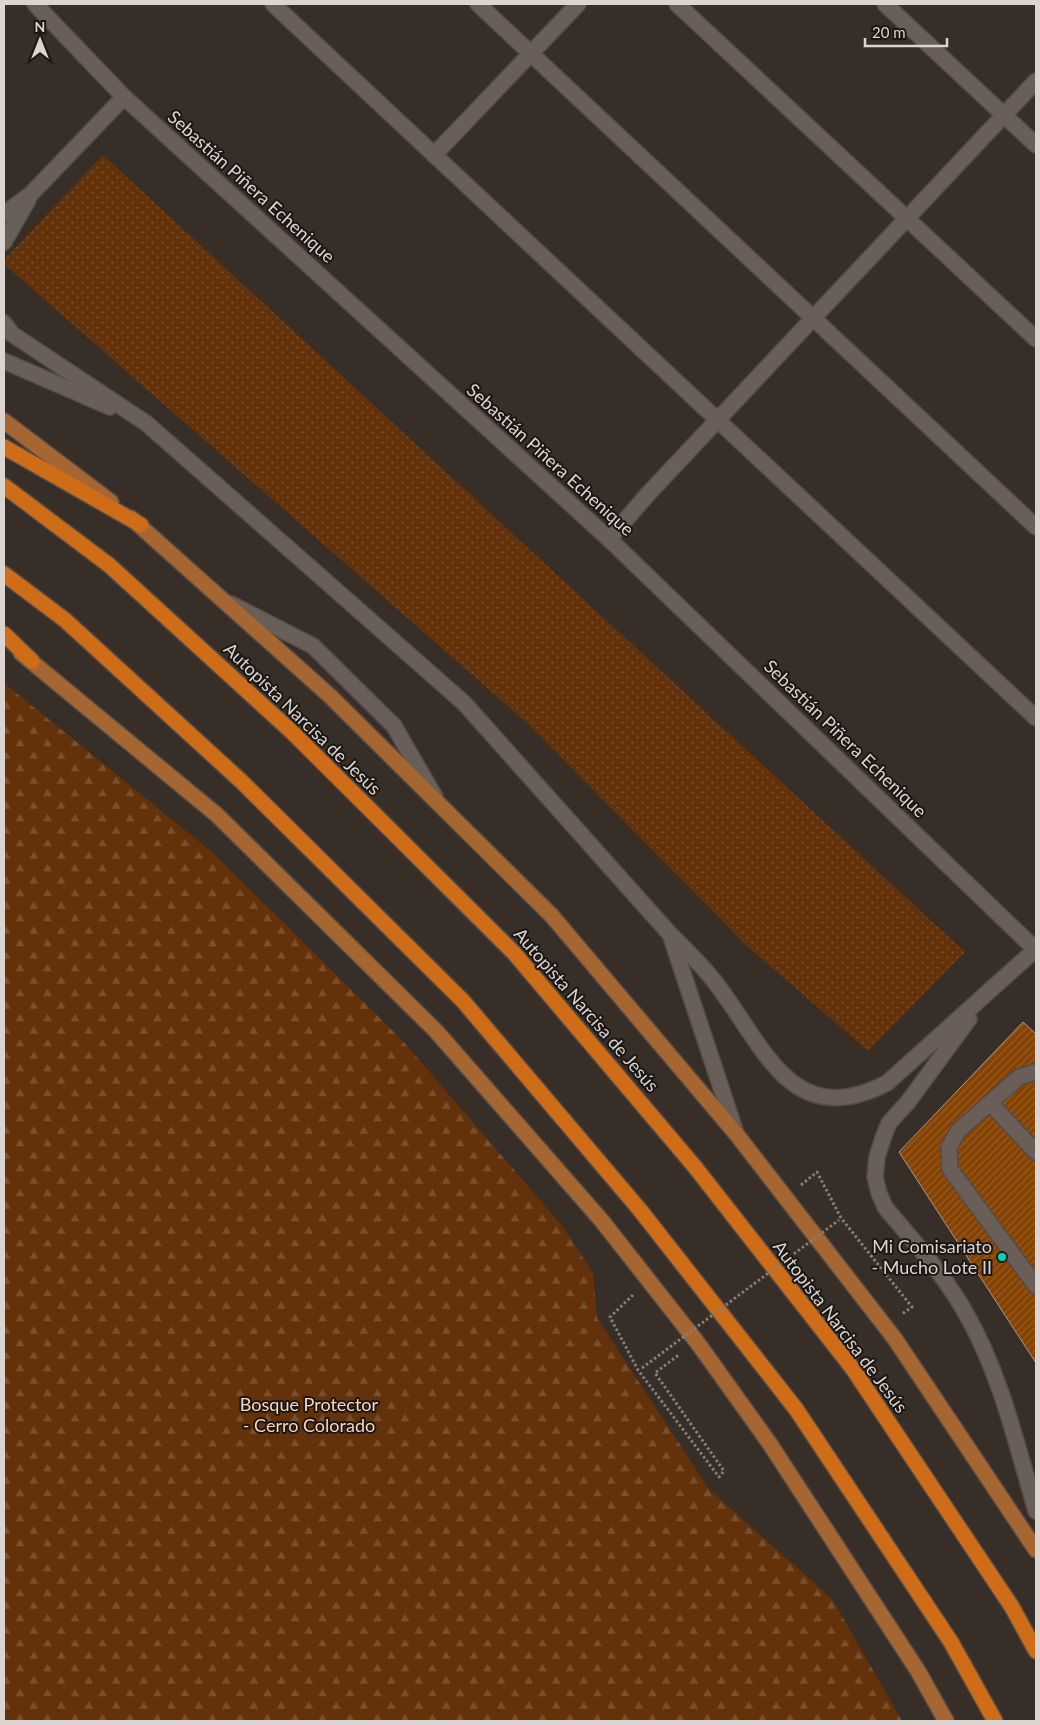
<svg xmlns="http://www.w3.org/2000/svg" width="1040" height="1725" font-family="Lato,sans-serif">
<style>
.forest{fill:url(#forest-firs)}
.park{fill:url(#park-dots)}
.building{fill:url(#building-hatch);stroke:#a49992}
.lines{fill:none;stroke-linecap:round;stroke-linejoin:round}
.minor-casing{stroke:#534b47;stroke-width:18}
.major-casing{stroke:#534b47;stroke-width:18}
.highway-casing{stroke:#534b47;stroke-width:18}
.path{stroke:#867e79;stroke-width:3;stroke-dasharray:2.5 2.5;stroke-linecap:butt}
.minor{stroke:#695e58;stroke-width:15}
.major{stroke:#a66632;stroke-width:15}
.highway{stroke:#ce6c18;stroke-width:15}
.path-bridge{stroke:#867e79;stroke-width:3;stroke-dasharray:2.5 2.5;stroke-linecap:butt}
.poi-dot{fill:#01d5b6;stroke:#1b1714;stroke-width:2}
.labels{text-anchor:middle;stroke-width:4;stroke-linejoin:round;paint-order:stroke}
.street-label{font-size:18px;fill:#dbd4d1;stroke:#1b1714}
.poi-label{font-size:18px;fill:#dbd4d1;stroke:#1b1714;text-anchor:end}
.park-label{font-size:18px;fill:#fed5bc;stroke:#1b1714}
</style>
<defs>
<pattern id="forest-firs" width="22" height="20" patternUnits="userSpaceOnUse" patternTransform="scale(1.25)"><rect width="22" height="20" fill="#63320a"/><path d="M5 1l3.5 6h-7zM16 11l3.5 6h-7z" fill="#794f2d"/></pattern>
<pattern id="park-dots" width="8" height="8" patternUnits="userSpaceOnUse" patternTransform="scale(1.25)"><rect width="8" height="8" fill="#63320a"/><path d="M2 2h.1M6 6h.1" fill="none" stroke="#794f2d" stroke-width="1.8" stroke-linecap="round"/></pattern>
<pattern id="building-hatch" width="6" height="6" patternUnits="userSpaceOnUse" patternTransform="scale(1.25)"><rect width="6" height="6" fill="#864202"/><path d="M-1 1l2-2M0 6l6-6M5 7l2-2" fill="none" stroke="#965c26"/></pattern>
</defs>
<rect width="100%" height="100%" fill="#372e28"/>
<path class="forest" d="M4 683 212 852 402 1040 563 1227 593 1273 597 1318 709 1489 832 1599 902 1721H4Z"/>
<path class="park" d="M103 155 965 952 868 1051 748 947 527 723 4 264V260Z"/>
<path class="building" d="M1023 1022 1036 1034V1363L899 1152Z"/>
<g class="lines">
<defs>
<g id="minor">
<path d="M35 4 124 97 609 539 1036 950"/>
<path d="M273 4 1036 718"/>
<path d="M478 4 1036 527"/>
<path d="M677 4 1036 339"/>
<path d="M885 4 1036 145"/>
<path d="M434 155 578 4"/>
<path d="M4 214 31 194 124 97"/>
<path d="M4 242 28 200"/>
<path d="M4 323 12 334 146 423 464 703 669 933C688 952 708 971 723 993 768 1055 796 1130 887 1083L1036 949"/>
<path d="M4 361 110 407"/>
<path d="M609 539 648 494 1036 81"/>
<path d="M231 604 313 646 394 726 435 797"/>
<path d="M671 937 736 1133"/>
<path d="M969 1019 908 1102 889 1123 883 1138 877 1157 875 1177 879 1193 885 1207C912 1240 942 1272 964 1310 1000 1372 1016 1442 1036 1511"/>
<path d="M1036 1072 1019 1077 958 1131 949 1147 950 1169 1036 1286"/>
<path d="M990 1103 1036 1152"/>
</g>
<g id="major">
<path d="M4 421 111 502"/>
<path d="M131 518 330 696 552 916 737 1135 895 1339 1036 1550"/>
<path d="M21 653 217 815 436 1031 602 1221 697 1342 770 1444 918 1671 946 1721"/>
</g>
<g id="highway">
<path d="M4 447 141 525"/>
<path d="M4 486 109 565 292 732 514 953 695 1167 853 1369 1012 1607 1036 1651"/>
<path d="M4 574 65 620 241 781 463 1001 640 1210 796 1409 951 1642 995 1721"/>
<path d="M4 634 32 661"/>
</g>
</defs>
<use href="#minor" class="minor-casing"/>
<use href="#major" class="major-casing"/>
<use href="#highway" class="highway-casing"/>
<g class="path">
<path d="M801 1185 817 1172 841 1218 912 1307 902 1314"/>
<path d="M633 1295 610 1317 638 1370 719 1477 724 1471 655 1373 680 1354"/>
</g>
<use href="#minor" class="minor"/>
<use href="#major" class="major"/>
<use href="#highway" class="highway"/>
<path class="path-bridge" d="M642 1368 839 1220"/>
</g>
<circle class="poi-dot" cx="1002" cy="1257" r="5"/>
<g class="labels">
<g class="street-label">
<text transform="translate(251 187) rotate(42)" y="6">Sebastián Piñera Echenique</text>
<text transform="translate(550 460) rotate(42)" y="6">Sebastián Piñera Echenique</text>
<text transform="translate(302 719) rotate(44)" y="6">Autopista Narcisa de Jesús</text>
<text transform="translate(845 739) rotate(44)" y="6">Sebastián Piñera Echenique</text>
<text transform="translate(586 1010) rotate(49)" y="6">Autopista Narcisa de Jesús</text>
<text transform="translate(840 1327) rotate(53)" y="6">Autopista Narcisa de Jesús</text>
</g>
<g class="poi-label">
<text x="992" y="1253">Mi Comisariato<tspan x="992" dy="21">- Mucho Lote II</tspan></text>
</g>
<g class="park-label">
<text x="309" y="1411">Bosque Protector<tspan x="309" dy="21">- Cerro Colorado</tspan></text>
</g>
</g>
<rect width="1040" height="1725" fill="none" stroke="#dbd4d1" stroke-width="10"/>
<g transform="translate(40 40)" stroke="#1b1714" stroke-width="4" paint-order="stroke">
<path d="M0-4L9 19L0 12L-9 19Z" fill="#dbd4d1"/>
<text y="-8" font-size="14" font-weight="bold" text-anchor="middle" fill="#dbd4d1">N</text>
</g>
<path d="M865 38v8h82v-8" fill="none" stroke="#dbd4d1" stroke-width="2.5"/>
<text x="872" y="38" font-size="15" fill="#dbd4d1" stroke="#1b1714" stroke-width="4" paint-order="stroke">20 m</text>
</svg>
